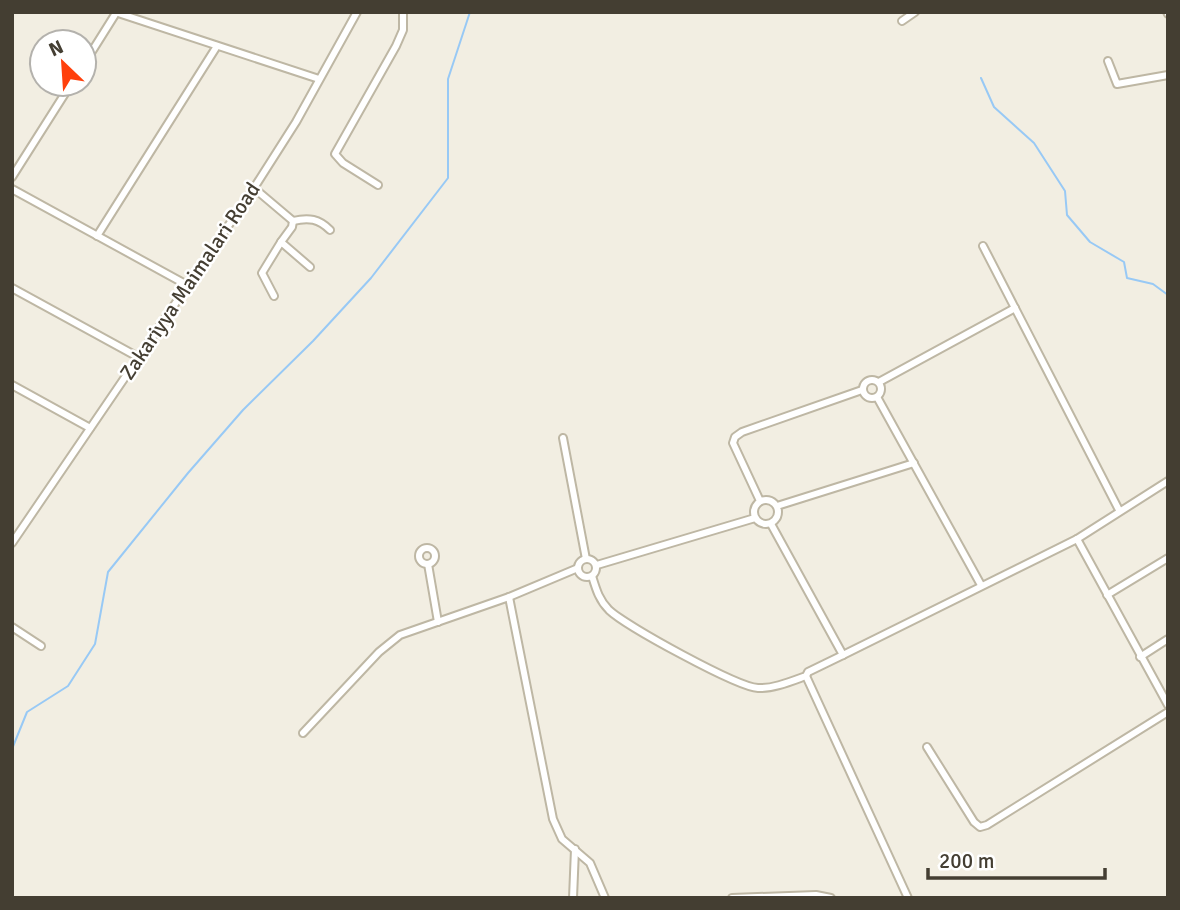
<svg xmlns="http://www.w3.org/2000/svg" width="1180" height="910" font-family="Signika,sans-serif">
<style>
.lines{fill:none;stroke-linecap:round;stroke-linejoin:round}
.stream{stroke:#98c9f5;stroke-width:2}
.street-casing{stroke:#beb7a4;stroke-width:10}
.street{stroke:#fff;stroke-width:6}
.labels{text-anchor:middle;stroke-width:5;stroke-linejoin:round;paint-order:stroke}
.street-label{font-size:21px;fill:#443e32;stroke:#fff}
</style>
<rect width="100%" height="100%" fill="#f2eee2"/>
<g class="lines">
<g class="stream">
<path d="M981 78 994 107 1034 143 1065 191 1067 215 1090 242 1124 262 1127 278 1153 284 1168 295"/>
<path d="M12 749 27 712 68 686 95 644 108 572 188 473 243 410 313 341 371 278 448 178V79L470 12"/>
</g>
<defs>
<g id="street">
<path d="M115 12 319 79"/>
<path d="M1167 12 1168 14"/>
<path d="M902 21 915 12"/>
<path d="M1108 61 1117 84 1168 75"/>
<path d="M84 64 116 13"/>
<path d="M12 177 71 84"/>
<path d="M378 185 343 163 335 154 396 46 403 30V12"/>
<path d="M254 188 293 221 292 227 281 242"/>
<path d="M12 189 187 285"/>
<path d="M293 221C309 217 319 219 330 230"/>
<path d="M97 236 217 46"/>
<path d="M983 246 1119 510"/>
<path d="M12 288 138 357"/>
<path d="M274 296 262 273 281 242 310 267"/>
<circle cx="872" cy="389" r="9"/>
<path d="M879 382 1015 308"/>
<path d="M12 385 90 428"/>
<path d="M877 397 981 585"/>
<path d="M563 438 586 559"/>
<circle cx="766" cy="512" r="12"/>
<path d="M760 501 733 443 735 437 742 432 862 390"/>
<path d="M777 506 914 463"/>
<path d="M771 524 843 655"/>
<path d="M1077 539 1168 705"/>
<path d="M12 543 254 188 296 122 357 12"/>
<circle cx="427" cy="556" r="8"/>
<circle cx="587" cy="568" r="9"/>
<path d="M428 564 438 622"/>
<path d="M597 565 755 518"/>
<path d="M592 576C596 589 599 600 609 610 626 626 737 687 758 688 773 689 792 681 806 676L808 672 843 655 1077 539 1168 481"/>
<path d="M1107 595 1168 558"/>
<path d="M509 597 553 819 562 839 590 863 605 898"/>
<path d="M12 627 41 646"/>
<path d="M1140 657 1168 639"/>
<path d="M806 676 908 898"/>
<path d="M303 733 379 652 400 635 509 597 578 568"/>
<path d="M927 747 974 822 980 827 987 825 1168 712"/>
<path d="M573 898 575 849"/>
<path d="M732 898 816 895 831 898"/>
</g>
</defs>
<use href="#street" class="street-casing"/>
<use href="#street" class="street"/>
</g>
<g class="labels">
<g class="street-label">
<text transform="translate(190 281) rotate(-56)" y="7">Zakariyya Maimalari Road</text>
</g>
</g>
<rect width="1180" height="910" fill="none" stroke="#443e32" stroke-width="28"/>
<g transform="translate(63 63) rotate(335)"><circle r="33" fill="#ffffff" stroke="#b4b2ad" stroke-width="2"/>
<path d="M0-5L12 26L0 18L-12 26Z" fill="#ff400c"/>
<text y="-10" font-size="19" font-weight="bold" text-anchor="middle" fill="#443e32">N</text>
</g>
<path d="M928 868v10h177v-10" fill="none" stroke="#443e32" stroke-width="3.5"/>
<text x="939" y="868" font-size="21" fill="#443e32" stroke="#ffffff" stroke-width="5" paint-order="stroke">200 m</text>
</svg>
